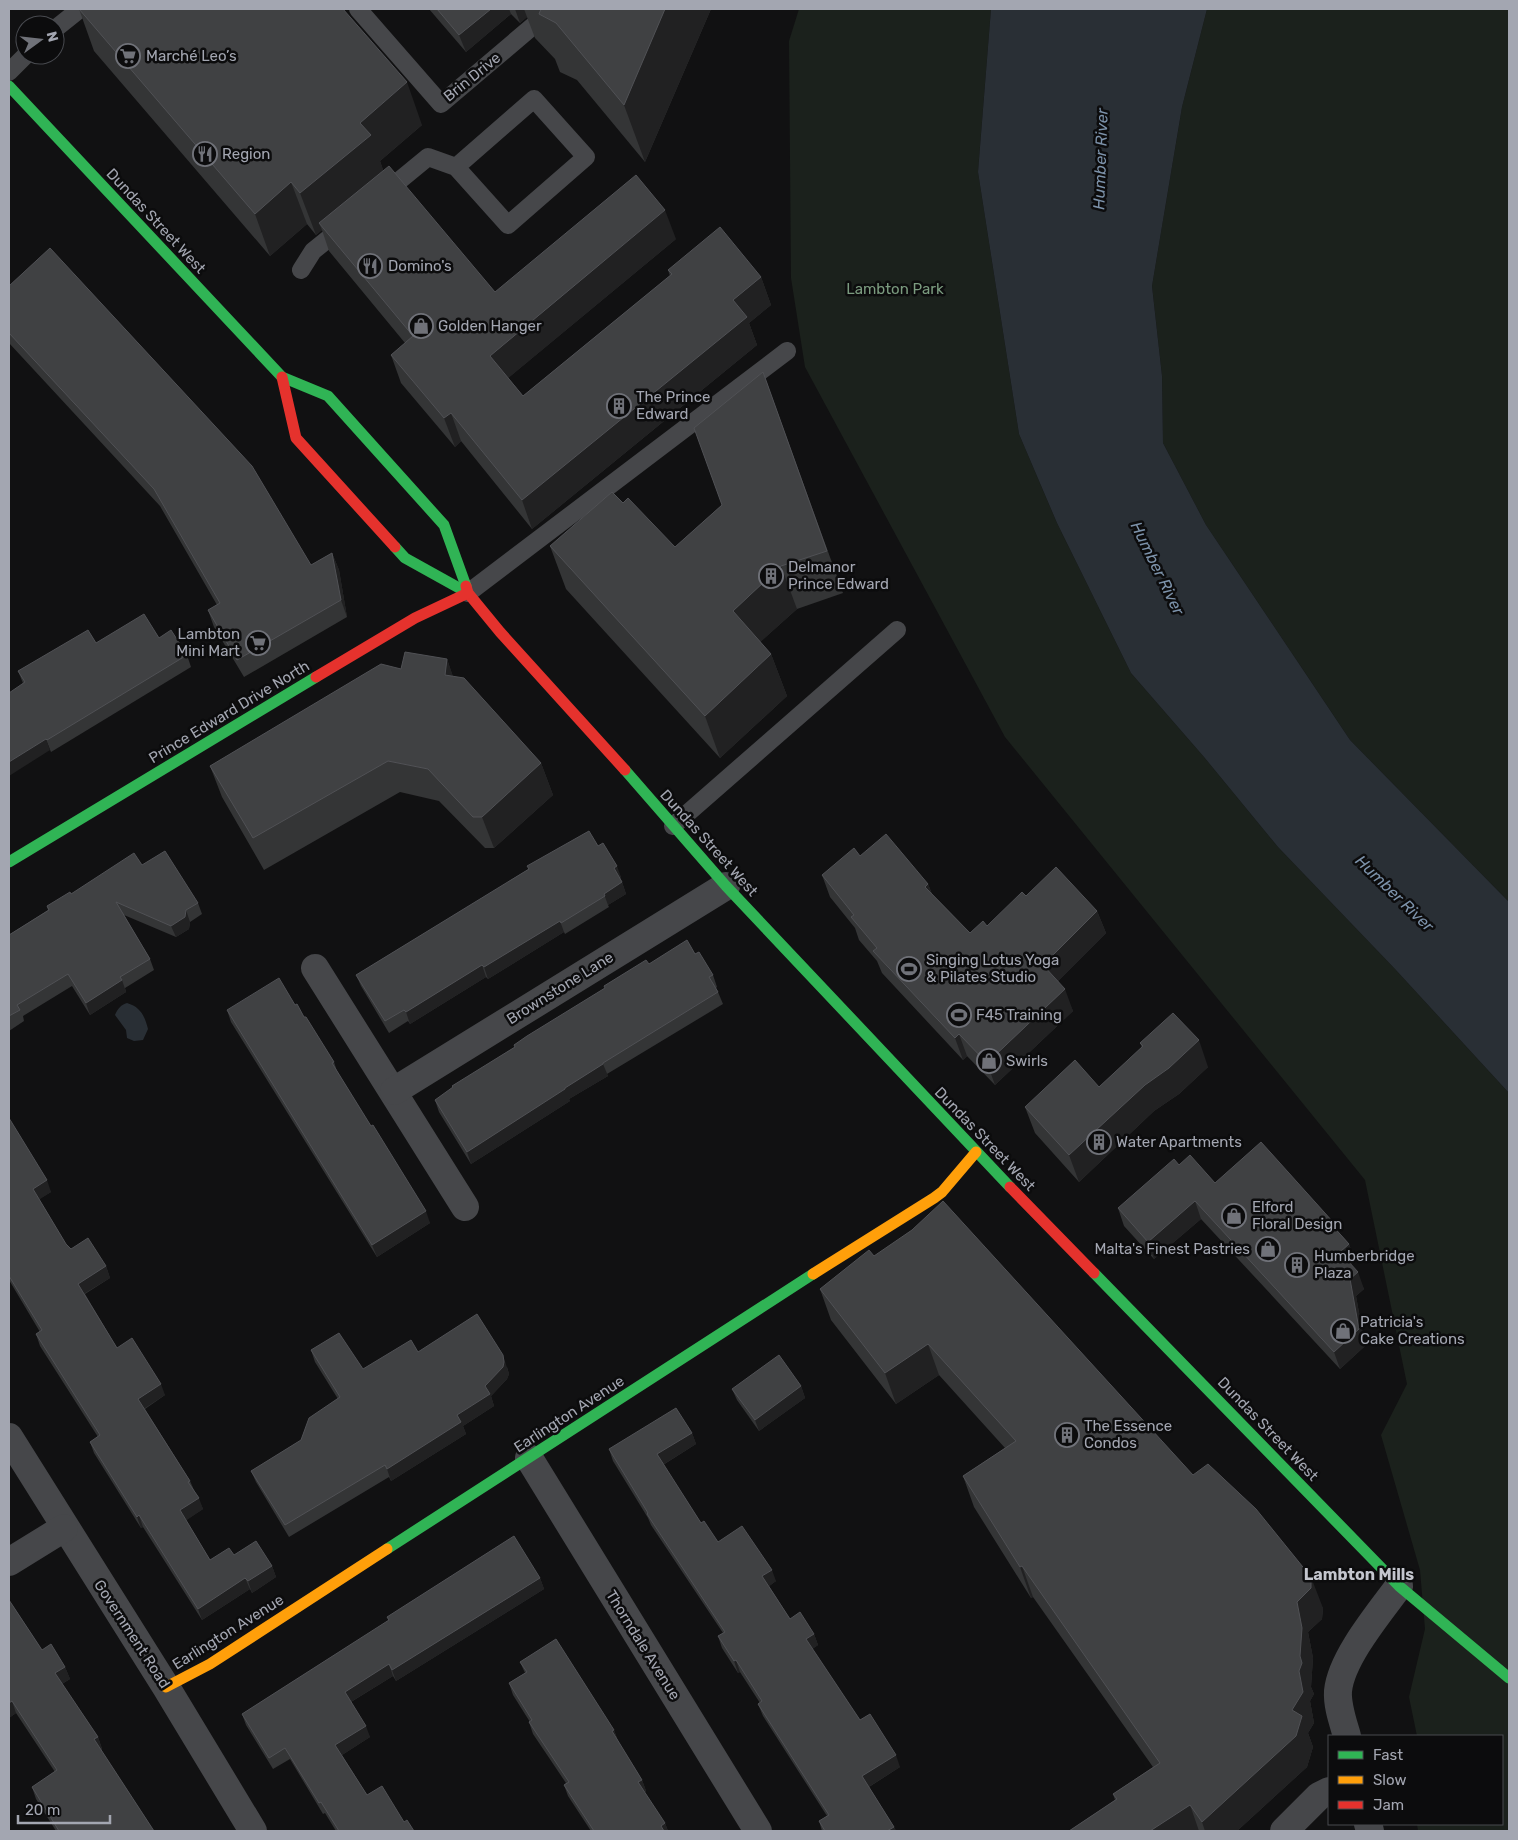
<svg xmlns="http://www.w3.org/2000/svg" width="1518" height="1840" font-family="Rubik,sans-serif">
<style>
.green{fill:#1b211c}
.water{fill:#292f35}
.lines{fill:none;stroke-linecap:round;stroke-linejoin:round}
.lane{stroke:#46474a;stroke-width:18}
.street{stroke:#46474a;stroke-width:28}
.fast{stroke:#30b455;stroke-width:11}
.slow{stroke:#ff9f0a;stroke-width:11}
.jam{stroke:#e5322d;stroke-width:11}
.wall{fill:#343536}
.shaded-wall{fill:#212122}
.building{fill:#404143;stroke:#505155}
.labels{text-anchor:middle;stroke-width:5;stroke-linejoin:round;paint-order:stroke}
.poi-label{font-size:15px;fill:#a3a6b1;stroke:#0c0c0d;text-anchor:start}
.street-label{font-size:15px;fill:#a3a6b1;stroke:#0c0c0d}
.park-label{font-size:15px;fill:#7b9b7f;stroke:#0c0c0d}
.water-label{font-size:16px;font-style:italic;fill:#7c92aa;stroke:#0c0c0d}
.neighbourhood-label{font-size:16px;font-weight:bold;fill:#c4c6ce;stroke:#0c0c0d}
</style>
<rect width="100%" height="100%" fill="#111112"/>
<g class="green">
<path d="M799 9H991L978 172 1019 434 1057 523 1131 673 1204 757 1278 847 1395 969 1509 1093V1831H1418L1417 1824H1502V1736H1417L1409 1697 1425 1629 1420 1570 1381 1435 1407 1384 1365 1180 1005 737 805 367 791 278 789 41Z"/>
<path d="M1207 9H1509V902L1350 740 1206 525 1163 443 1162 376 1152 286 1182 107Z"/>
</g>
<g class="water">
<path d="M991 9H1207L1182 107 1152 286 1162 376 1163 443 1206 525 1350 740 1509 902V1093L1395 969 1278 847 1204 757 1131 673 1057 523 1019 434 978 172Z"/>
<path d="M127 1003C141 1007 145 1017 148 1029L143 1040 134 1041 127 1038 126 1030 115 1015C118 1008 121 1005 127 1003Z"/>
</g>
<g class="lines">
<g class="lane">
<path d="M358 9 441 104 553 9"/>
<path d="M55 29 80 9"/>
<path d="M9 72 26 55"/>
<path d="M383 194 428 157 456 167 508 225 586 157 534 99 456 167"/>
<path d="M301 270 313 251 344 226"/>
<path d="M468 593 787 351"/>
<path d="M673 826 897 630"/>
</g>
<g class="street">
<path d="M315 968 465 1207"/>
<path d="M394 1091 726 886"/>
<path d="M9 1437 166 1687 253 1831"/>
<path d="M529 1458 758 1831"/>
<path d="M9 1562 64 1528"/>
<path d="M1347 1736C1343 1722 1337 1706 1338 1691 1341 1658 1380 1612 1399 1586"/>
<path d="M1368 1824 1370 1831"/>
<path d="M1284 1831 1319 1796 1329 1791"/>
</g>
<g class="fast">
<path d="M9 86 282 377 328 396 444 525 466 586"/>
<path d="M395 547 405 558 468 593"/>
<path d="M625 770 726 886 1010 1187"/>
<path d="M9 862 316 677"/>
<path d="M1094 1273 1399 1586 1509 1678"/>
<path d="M387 1549 813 1274"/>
</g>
<g class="slow">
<path d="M813 1274 934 1198 942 1192 976 1152"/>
<path d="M166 1687 210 1664 387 1549"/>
</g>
<g class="jam">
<path d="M282 377 296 438 395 547"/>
<path d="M466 586 468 593 500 632 625 770"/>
<path d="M316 677 415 618 468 593"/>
<path d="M1010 1187 1094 1273"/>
</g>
</g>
<g class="wall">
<path d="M79 9 422 125 380 161 383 170 495 292 676 239 508 378 523 396 670 276 668 270 761 277 771 305 749 323 757 345 532 529 461 441 455 447 401 383 391 355 405 343 329 251 322 230 316 235 307 224 270 256 94 51Z"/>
<path d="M429 9H711L645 162 577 80 560 72 555 59 535 38 527 17 520 23 511 14 466 52Z"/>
<path d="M9 286 311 565 332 553 339 570 347 617 244 677 214 627 208 610 217 605 160 506 9 343Z"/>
<path d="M763 372 843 593 797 609 760 642 771 654 787 696 720 758 566 589 550 546 623 503 675 547 722 505Z"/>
<path d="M159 638 187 655 191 667 51 752 18 671 96 643Z"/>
<path d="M447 659 453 677 541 763 553 795 494 848H485L439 801 400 792 264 870 222 797 210 766 401 669Z"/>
<path d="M598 846 621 877 620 878 622 882 626 894 608 905 609 907 565 934 564 932 488 979 486 977 410 1024 408 1021 389 1033 361 986 356 975 529 869 527 866Z"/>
<path d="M860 856 928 884 932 894 970 933 987 926 1026 896 1097 911 1106 933 1058 981 1073 1011 995 1085 967 1056 963 1060 882 973 877 961 859 940 855 928 830 897 822 875Z"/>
<path d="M142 865 198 903 202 914 190 922 189 929 176 937 124 915 150 959 154 970 125 988 126 992 90 1015 72 986 23 1016 24 1021 9 1031V935L48 910 47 906 71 894Z"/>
<path d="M695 954 713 975 717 987 716 988 718 992 723 1004 607 1074 608 1076 569 1099 570 1101 471 1164 439 1112 435 1100 515 1047 514 1045 649 964Z"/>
<path d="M227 1010 304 1017 334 1062 337 1071 430 1223 377 1257 231 1022Z"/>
<path d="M1140 1043 1208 1067 1179 1094 1154 1111 1079 1182 1035 1133 1025 1107 1099 1087 1142 1048Z"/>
<path d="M9 1118 51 1192 39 1199 66 1244 71 1249 106 1266 110 1278 85 1294 117 1348 165 1395 145 1409 190 1481 194 1490 203 1509 186 1520 210 1560 234 1555 272 1566 276 1577 252 1593 250 1589 202 1620 143 1527 141 1528 94 1453 90 1442 98 1437 40 1346 36 1334 40 1332 9 1280Z"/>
<path d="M1179 1165 1215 1183 1335 1228 1349 1244 1355 1261 1351 1264 1364 1289 1356 1296 1365 1346 1340 1369 1201 1219 1154 1259 1124 1226 1118 1208Z"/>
<path d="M874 1256 1193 1475 1323 1608 1322 1619 1308 1632 1313 1658 1311 1687 1314 1694 1310 1701 1314 1723 1308 1733 1313 1747 1307 1767 1237 1831H1069L1115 1800 1113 1794 1153 1767 1033 1597 1031 1598 974 1507 963 1476 1005 1448 939 1375 896 1404 831 1320 820 1289Z"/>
<path d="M311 1350 363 1369 418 1352 507 1367 509 1374 507 1379 491 1396 494 1406 463 1426 466 1434 391 1481 389 1477 289 1537 256 1482 251 1471 301 1440 338 1399 315 1362Z"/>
<path d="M801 1386 805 1398 759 1431 737 1400 732 1389Z"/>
<path d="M692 1433 696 1444 663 1465 701 1523 718 1542 776 1581 769 1586 790 1619 814 1634 818 1645 812 1649 860 1720 900 1767 869 1787 894 1827 896 1831H822L819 1821 827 1816 763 1716 758 1704 760 1703 740 1672 738 1673 722 1648 718 1636 723 1633 651 1525 648 1518 613 1461 609 1449Z"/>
<path d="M540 1578 544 1589 396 1681 393 1676 351 1702 370 1737 342 1755 367 1795 404 1822 414 1831H336L325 1813 323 1814 290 1759 273 1769 246 1725 242 1714 389 1621 387 1617Z"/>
<path d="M9 1600 42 1650 65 1667 70 1679 62 1684 98 1737 102 1749 101 1750 154 1831H56L36 1799 32 1787 55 1772 16 1713 9 1718Z"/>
<path d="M520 1662 614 1730 618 1741 642 1780 646 1791 644 1793 665 1823 668 1831H591L568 1796 564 1785 566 1783 533 1734 529 1722H530L513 1695 509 1683 525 1673Z"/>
</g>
<g class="shaded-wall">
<path d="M491 9H509L511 14 466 52 459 35Z"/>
<path d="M515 9H524L527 17 520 23Z"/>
<path d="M665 9H711L645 162 624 105Z"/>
<path d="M407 82 422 125 380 161 386 178 319 223 322 230 316 235 300 193 360 123Z"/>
<path d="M291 182 307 224 270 256 255 214Z"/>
<path d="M665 210 676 239 500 385 490 356Z"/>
<path d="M761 277 771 305 749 323 757 345 532 529 522 500 733 300Z"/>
<path d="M451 413 461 441 455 447 444 418Z"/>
<path d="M332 553 339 570 347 617 341 600Z"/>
<path d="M781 566 797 609 748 653 733 611Z"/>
<path d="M771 654 787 696 720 758 705 716Z"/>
<path d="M447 659 458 691 445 675Z"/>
<path d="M46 739 50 750 9 776V762Z"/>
<path d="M541 763 553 795 494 848 482 817Z"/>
<path d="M617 866 621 877 618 879 614 868Z"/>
<path d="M622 882 626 894 608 905 604 894Z"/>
<path d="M928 884 937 907 925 887Z"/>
<path d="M186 910 190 922 189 929 176 937 171 926Z"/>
<path d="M1097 911 1106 933 1051 988 1043 965Z"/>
<path d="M560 921 564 932 488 979 484 967Z"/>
<path d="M482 965 486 977 410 1024 406 1012Z"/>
<path d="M122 980 126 992 90 1015 86 1003Z"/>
<path d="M1065 989 1073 1011 995 1085 987 1063Z"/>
<path d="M959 1034 967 1056 963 1060 955 1038Z"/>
<path d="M1199 1040 1208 1067 1179 1094 1154 1111 1079 1182 1069 1155 1145 1085Z"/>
<path d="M603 1064 608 1076 569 1099 570 1101 471 1164 467 1152 565 1088Z"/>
<path d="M47 1180 51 1192 37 1201 33 1189Z"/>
<path d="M1195 1201 1201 1219 1154 1259 1148 1242Z"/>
<path d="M426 1211 430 1223 377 1257 372 1245Z"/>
<path d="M1349 1244 1355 1261 1346 1269 1340 1252Z"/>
<path d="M106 1266 110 1278 82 1295 78 1284Z"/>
<path d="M1358 1272 1364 1289 1356 1296 1365 1346 1340 1369 1334 1352 1350 1279Z"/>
<path d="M928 1344 939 1375 896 1404 885 1373Z"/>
<path d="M503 1355 509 1374 507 1379 491 1396 494 1406 463 1426 466 1434 391 1481 387 1469 457 1415 485 1386Z"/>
<path d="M161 1384 165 1395 142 1410 138 1399Z"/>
<path d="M801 1386 805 1398 759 1431 755 1420Z"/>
<path d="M692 1433 696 1444 661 1466 657 1454Z"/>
<path d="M199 1498 203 1509 184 1522 180 1510Z"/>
<path d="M139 1515 143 1527 141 1528 137 1517Z"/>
<path d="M272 1566 276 1577 252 1593 248 1581Z"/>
<path d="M1022 1566 1033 1597 1031 1598 1020 1567Z"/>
<path d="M772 1570 776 1581 767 1588 762 1576Z"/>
<path d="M1311 1577 1323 1608 1322 1619 1308 1632 1313 1658 1311 1687 1314 1694 1310 1701 1314 1723 1308 1733 1313 1747 1307 1767 1237 1831H1205L1202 1822 1292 1710 1299 1671 1300 1656 1297 1602Z"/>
<path d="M245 1578 250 1589 202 1620 198 1609Z"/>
<path d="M540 1578 544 1589 396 1681 392 1670Z"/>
<path d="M814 1634 818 1645 810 1651 806 1639Z"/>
<path d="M736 1660 740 1672 738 1673 734 1661Z"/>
<path d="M389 1664 393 1676 349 1703 345 1692Z"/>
<path d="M65 1667 70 1679 60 1685 55 1673Z"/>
<path d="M12 1701 16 1713 9 1718V1703Z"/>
<path d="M366 1726 370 1737 339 1757 335 1745Z"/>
<path d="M614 1730 618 1741 612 1731Z"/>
<path d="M98 1737 102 1749 98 1751 94 1739Z"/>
<path d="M896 1755 900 1767 867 1788 862 1776Z"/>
<path d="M642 1780 646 1791 642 1794 638 1782Z"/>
<path d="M1190 1805 1199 1831H1150Z"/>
<path d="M665 1823 668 1831H663L661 1826Z"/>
<path d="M894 1827 896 1831H887Z"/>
</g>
<g class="building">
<path d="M79 9H343L407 82 360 123 371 135 300 193 291 182 255 214Z"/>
<path d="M437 9H491L459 35Z"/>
<path d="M541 9H665L624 105 556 23 539 14Z"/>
<path d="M389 166 495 292 636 175 665 210 490 356 523 396 672 274 668 270 720 227 761 277 733 300 747 317 522 500 451 413 444 418 391 355 413 336 319 223Z"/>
<path d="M50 248 252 466 311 565 332 553 341 600 237 660 208 610 220 603 154 489 9 333V286Z"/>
<path d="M763 372 827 551 781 566 733 611 771 654 705 716 550 546 612 492 623 503 628 498 675 547 722 505 694 428Z"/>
<path d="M144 614 159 638 171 630 187 655 47 740 46 739 9 762V693L25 682 18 671 88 630 96 643Z"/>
<path d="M405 652 447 659 445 675 464 678 541 763 482 817H473L428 769 388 761 253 838 210 766 381 664 401 669Z"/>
<path d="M589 831 598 846 603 843 617 866 614 868 622 882 604 894 605 896 561 923 560 921 484 967 482 965 406 1012 404 1010 385 1021 356 975 529 869 527 866Z"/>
<path d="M886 834 928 884 925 887 970 933 983 921 987 926 1022 892 1026 896 1056 867 1097 911 1043 965 1065 989 987 1063 959 1034 955 1038 873 951 877 948 851 917 854 915 822 875 854 848 860 856Z"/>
<path d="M165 851 198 903 186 910 185 917 171 926 116 902 150 959 120 977 122 980 86 1003 68 974 17 1005 20 1010 9 1016V935L49 910 47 906 70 892 71 894 134 853 142 865Z"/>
<path d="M687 940 695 954 699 952 713 975 709 977 718 992 603 1063V1064L565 1088V1089L467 1152 435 1100 453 1087 452 1086 515 1047 514 1045 527 1036 605 988 604 986 646 960 649 964Z"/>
<path d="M279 978 295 1005 297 1004 304 1017H306L334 1062 332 1063 371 1126 373 1125 426 1211 372 1245 227 1010Z"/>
<path d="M1173 1013 1199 1040 1169 1068 1145 1085 1069 1155 1025 1107 1075 1060 1099 1087 1143 1046 1140 1043Z"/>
<path d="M9 1118 47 1180 33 1189 66 1244 71 1249 88 1238 106 1266 78 1284 117 1348 132 1338 161 1384 138 1399 190 1481 188 1482 199 1498 180 1510 210 1560 229 1548 234 1555 256 1541 272 1566 248 1581 245 1578 198 1609 139 1515 137 1517 90 1442 100 1435 36 1334 42 1330 9 1276Z"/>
<path d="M1261 1142 1333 1222 1331 1224 1349 1244 1340 1252 1358 1272 1350 1279 1359 1329 1334 1352 1195 1201 1148 1242 1118 1208 1174 1159 1179 1165 1190 1155 1215 1183Z"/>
<path d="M943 1201 1193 1475 1208 1464 1256 1509 1311 1577V1588L1297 1602 1302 1628 1300 1656 1302 1663 1299 1671 1303 1692 1292 1710 1302 1716 1296 1736 1202 1822 1190 1805 1150 1831H1069L1117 1799 1113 1794 1160 1763 1022 1566 1020 1567 963 1476 1016 1441 928 1344 885 1373 820 1289 869 1250 874 1256 912 1230Z"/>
<path d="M477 1314 503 1355 504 1362 503 1367 485 1386 490 1394 457 1415 461 1422 387 1469 385 1465 285 1525 251 1471 301 1440 309 1418 340 1397 311 1350 339 1333 363 1369 411 1340 418 1352Z"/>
<path d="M779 1355 801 1386 755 1420 732 1389Z"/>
<path d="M676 1408 692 1433 657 1454 701 1523 704 1521 718 1542 742 1526 772 1570 762 1576 790 1619 800 1612 814 1634 806 1639 860 1720 870 1714 896 1755 862 1776 894 1827 887 1831H825L819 1821 829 1815 758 1704 762 1701 736 1660 734 1661 718 1636 725 1632 647 1514 648 1513 609 1449Z"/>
<path d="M514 1536 540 1578 392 1670 389 1664 345 1692 366 1726 335 1745 367 1795 382 1786 404 1822 407 1820 414 1831H339L321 1802 319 1803 285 1748 269 1758 242 1714 389 1620 387 1617Z"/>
<path d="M9 1600 42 1650 51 1644 65 1667 55 1673 98 1737 94 1739 154 1831H59L32 1787 57 1770 12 1701 9 1703Z"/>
<path d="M556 1639 614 1730 612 1731 642 1780 638 1782 665 1823 661 1826 664 1831H594L564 1785 569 1782 529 1722 532 1720 509 1683 527 1672 520 1662Z"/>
</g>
<defs>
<symbol id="supermarket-ring" viewBox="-11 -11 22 22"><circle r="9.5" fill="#0c0c0d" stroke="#707279" stroke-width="1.5"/><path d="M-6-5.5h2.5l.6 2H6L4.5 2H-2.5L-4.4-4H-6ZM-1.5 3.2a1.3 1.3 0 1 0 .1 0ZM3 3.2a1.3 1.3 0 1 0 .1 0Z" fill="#707279"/></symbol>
<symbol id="restaurant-ring" viewBox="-11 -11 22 22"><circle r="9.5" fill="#0c0c0d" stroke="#707279" stroke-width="1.5"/><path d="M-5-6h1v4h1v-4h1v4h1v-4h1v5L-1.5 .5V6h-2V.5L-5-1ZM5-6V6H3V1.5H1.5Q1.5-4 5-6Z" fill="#707279"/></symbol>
<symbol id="shop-ring" viewBox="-11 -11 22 22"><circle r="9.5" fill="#0c0c0d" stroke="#707279" stroke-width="1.5"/><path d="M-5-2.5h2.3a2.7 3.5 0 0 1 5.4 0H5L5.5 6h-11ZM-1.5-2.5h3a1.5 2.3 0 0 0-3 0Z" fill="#707279"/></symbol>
<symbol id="building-ring" viewBox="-11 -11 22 22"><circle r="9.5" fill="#0c0c0d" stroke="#707279" stroke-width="1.5"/><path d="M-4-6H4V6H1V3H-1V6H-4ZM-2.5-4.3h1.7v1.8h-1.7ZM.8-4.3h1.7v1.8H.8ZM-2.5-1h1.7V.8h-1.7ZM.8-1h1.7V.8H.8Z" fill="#707279"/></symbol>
<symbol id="stadium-ring" viewBox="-11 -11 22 22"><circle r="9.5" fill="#0c0c0d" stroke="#707279" stroke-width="1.5"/><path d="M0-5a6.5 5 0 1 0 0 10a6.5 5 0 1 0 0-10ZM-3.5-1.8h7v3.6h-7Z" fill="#707279"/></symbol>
</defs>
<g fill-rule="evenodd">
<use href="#supermarket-ring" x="114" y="42" width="28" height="28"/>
<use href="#restaurant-ring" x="191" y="140" width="28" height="28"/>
<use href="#restaurant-ring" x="356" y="252" width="28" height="28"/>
<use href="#shop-ring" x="407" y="312" width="28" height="28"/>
<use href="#building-ring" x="605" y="392" width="28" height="28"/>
<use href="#building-ring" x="757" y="562" width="28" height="28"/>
<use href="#supermarket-ring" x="244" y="629" width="28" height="28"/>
<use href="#stadium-ring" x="895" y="955" width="28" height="28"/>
<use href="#stadium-ring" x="945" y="1001" width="28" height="28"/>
<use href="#shop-ring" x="975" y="1047" width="28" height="28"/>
<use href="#building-ring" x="1085" y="1128" width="28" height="28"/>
<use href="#shop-ring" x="1220" y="1202" width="28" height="28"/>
<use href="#shop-ring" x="1254" y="1235" width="28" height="28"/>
<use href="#building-ring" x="1283" y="1251" width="28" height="28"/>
<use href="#shop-ring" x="1329" y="1317" width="28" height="28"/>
<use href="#building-ring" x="1053" y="1421" width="28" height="28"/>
</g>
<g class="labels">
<g class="poi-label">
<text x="146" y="61">Marché Leo’s</text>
<text x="222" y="159">Region</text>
<text x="388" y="271">Domino's</text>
<text x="438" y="331">Golden Hanger</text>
<text x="636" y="402">The Prince<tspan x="636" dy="17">Edward</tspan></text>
<text x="788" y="572">Delmanor<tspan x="788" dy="17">Prince Edward</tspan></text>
<text x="240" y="639" text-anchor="end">Lambton<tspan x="240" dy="17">Mini Mart</tspan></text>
<text x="926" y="965">Singing Lotus Yoga<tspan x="926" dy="17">&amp; Pilates Studio</tspan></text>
<text x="976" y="1020">F45 Training</text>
<text x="1006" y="1066">Swirls</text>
<text x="1116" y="1147">Water Apartments</text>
<text x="1252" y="1212">Elford<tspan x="1252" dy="17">Floral Design</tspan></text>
<text x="1250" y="1254" text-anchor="end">Malta's Finest Pastries</text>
<text x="1314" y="1261">Humberbridge<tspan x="1314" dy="17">Plaza</tspan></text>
<text x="1360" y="1327">Patricia's<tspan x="1360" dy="17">Cake Creations</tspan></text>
<text x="1084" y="1431">The Essence<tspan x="1084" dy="17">Condos</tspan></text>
</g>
<g class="street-label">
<text transform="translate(472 77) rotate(-39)" y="5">Brin Drive</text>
<text transform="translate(156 221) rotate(47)" y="5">Dundas Street West</text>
<text transform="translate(229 712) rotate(-31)" y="5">Prince Edward Drive North</text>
<text transform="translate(709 843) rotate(48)" y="5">Dundas Street West</text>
<text transform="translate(560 988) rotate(-32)" y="5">Brownstone Lane</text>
<text transform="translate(985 1139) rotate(46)" y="5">Dundas Street West</text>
<text transform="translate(569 1414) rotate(-33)" y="5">Earlington Avenue</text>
<text transform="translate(1268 1429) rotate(46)" y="5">Dundas Street West</text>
<text transform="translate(228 1632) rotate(-32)" y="5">Earlington Avenue</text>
<text transform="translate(132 1634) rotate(57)" y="5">Government Road</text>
<text transform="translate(643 1645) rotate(58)" y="5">Thorndale Avenue</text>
</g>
<g class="park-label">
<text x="895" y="294">Lambton Park</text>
</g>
<g class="water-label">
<text transform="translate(1100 159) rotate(-88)" y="6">Humber River</text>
<text transform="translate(1158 568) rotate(64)" y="6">Humber River</text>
<text transform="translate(1395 893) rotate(44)" y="6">Humber River</text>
</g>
<g class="neighbourhood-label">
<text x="1359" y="1580">Lambton Mills</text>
</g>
</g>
<rect width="1518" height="1840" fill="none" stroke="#a3a6b1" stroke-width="20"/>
<rect x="1328" y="1735" width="175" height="90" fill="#0c0c0d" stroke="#484a4f"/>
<rect x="1338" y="1751" width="25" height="8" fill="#30b455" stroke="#484a4f"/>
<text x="1373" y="1760" font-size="15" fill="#a3a6b1">Fast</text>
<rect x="1338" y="1776" width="25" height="8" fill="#ff9f0a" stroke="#484a4f"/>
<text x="1373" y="1785" font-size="15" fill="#a3a6b1">Slow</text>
<rect x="1338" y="1801" width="25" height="8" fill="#e5322d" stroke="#484a4f"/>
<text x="1373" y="1810" font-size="15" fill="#a3a6b1">Jam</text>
<g transform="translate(40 40) rotate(75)"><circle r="24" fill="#0c0c0d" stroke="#484a4f"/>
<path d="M0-4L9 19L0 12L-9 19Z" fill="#707279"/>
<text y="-8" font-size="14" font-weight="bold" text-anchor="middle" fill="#a3a6b1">N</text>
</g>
<path d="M18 1815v8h92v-8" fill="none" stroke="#a3a6b1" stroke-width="2.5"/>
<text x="25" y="1815" font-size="15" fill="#a3a6b1" stroke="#0c0c0d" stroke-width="4" paint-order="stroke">20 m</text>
</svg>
